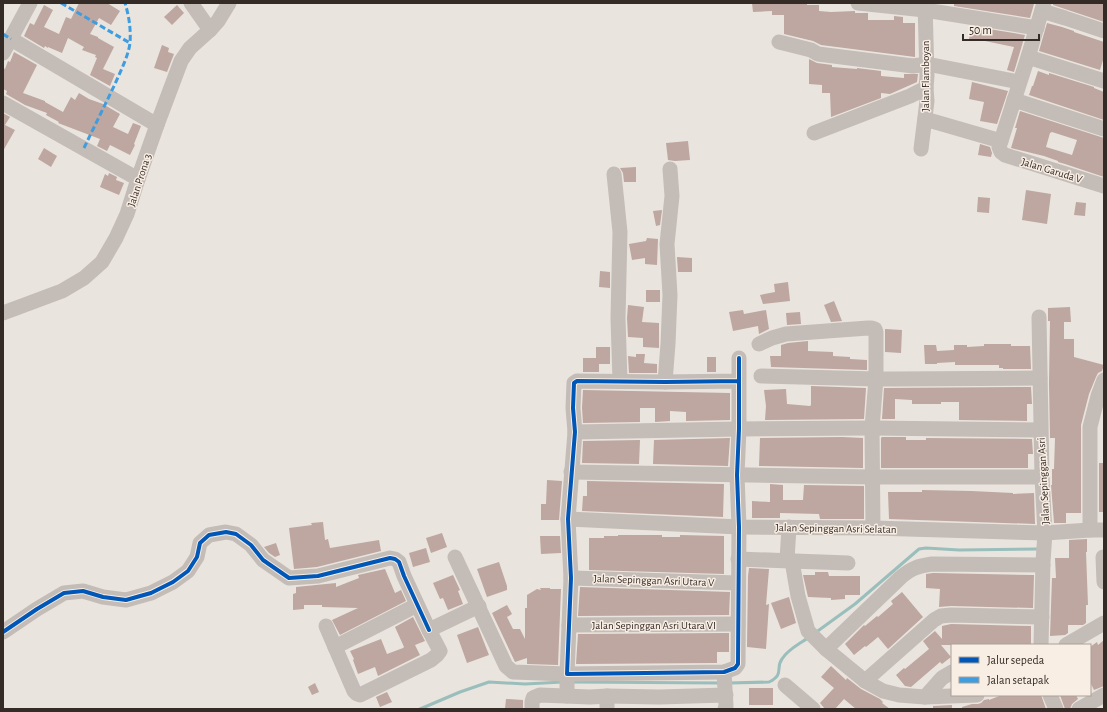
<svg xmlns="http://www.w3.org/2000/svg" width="1107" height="712" font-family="'Alegreya Sans',sans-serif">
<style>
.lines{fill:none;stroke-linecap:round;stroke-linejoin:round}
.stream{stroke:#9abebb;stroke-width:3}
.building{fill:#bda7a0;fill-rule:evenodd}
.minor{stroke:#c4bcb7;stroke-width:15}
.quiet{stroke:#3e9ce0;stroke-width:3;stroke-dasharray:6 3;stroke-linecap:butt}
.cycleway-casing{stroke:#f8eee4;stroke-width:6}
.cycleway{stroke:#0057b8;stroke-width:4}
.labels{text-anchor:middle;stroke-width:3;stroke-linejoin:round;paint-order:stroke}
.street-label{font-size:11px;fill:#342a26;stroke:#f8eee4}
</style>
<rect width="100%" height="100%" fill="#eae4de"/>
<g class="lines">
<g class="stream">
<path d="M815 633 855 604 919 549 926 548 959 550 1037 549"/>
<path d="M571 682 721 683"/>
<path d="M729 683 769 682C785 674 775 668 782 659 788 649 800 644 809 637"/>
<path d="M420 709 460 692 489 682 525 684 563 682"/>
</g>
</g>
<g class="building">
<path d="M79 3H107L120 11 111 25 99 18 90 34 98 37V38L114 47 103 69 115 74 110 86 90 75 97 58 95 57 96 55 82 50 84 47 68 38 62 53 48 47V48L45 46 44 48 24 36 30 23 34 25 44 5 53 10 44 27 59 34 66 17 71 19Z"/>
<path d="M752 3 798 4V3H807V5H819V11L831 12 855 11V13H868V20H894V16L903 17V23H915V57L821 45 813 41 784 34V15H772V11L753 12Z"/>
<path d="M954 3H1029L1034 4 1030 18 954 6Z"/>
<path d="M1053 3H1104V22L1053 5Z"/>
<path d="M177 5 184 13 172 25 164 17Z"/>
<path d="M1047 23 1062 27 1074 31V32L1104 42V57L1100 70 1039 51Z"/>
<path d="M971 28 985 30V29H989L1025 35 1014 72 1007 70 1014 47 980 40V41L969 39Z"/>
<path d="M162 45 169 48 168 52 174 54 167 72 154 68Z"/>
<path d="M14 52 37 65 23 93 45 101V102L63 112 71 97 75 100 79 93 89 99 103 104 120 114 113 127 128 134 133 123 141 126 134 144 135 145 130 155 110 145 107 151 97 146 100 139 58 123 59 122 46 115 47 113 25 105 6 94 7 91 3 89V68L5 69 8 61 10 62Z"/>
<path d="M809 59 817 63 832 65V67L857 69V68L881 71V76L904 78V74H918L917 82 890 94 881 93V98L831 117 830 93H822V85L809 84Z"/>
<path d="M1038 71 1049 75V73L1094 87V88L1104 92V120L1029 95 1032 86H1033Z"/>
<path d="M972 82 1008 91 997 124 980 121 984 102 969 99Z"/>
<path d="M1020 111 1104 138V177L1065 164 1058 162V161L1044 156 1011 148 1017 128H1015ZM1052 132 1077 140 1072 155 1046 147 1050 133Z"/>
<path d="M3 113 10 117 5 125 15 130 3 151Z"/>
<path d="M688 141 690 160 675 161 668 160 666 143Z"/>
<path d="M980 144 990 147 992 153 991 157 978 155Z"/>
<path d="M44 148 57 156 51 167 38 159Z"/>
<path d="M636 167V182H624L623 173 620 168Z"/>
<path d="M109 173 117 177 116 180 124 183 119 195 100 187 105 174 108 176Z"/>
<path d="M1026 190 1051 194 1047 224 1022 220Z"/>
<path d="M978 197 990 198 989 213 977 212Z"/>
<path d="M1076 202 1086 203 1085 216 1074 215Z"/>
<path d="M662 210 660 225 656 226 653 211Z"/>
<path d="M647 238 658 239 657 265 645 264V258L632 260 629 244 646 241Z"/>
<path d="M677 257 692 258V272H678Z"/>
<path d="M600 271 610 272V288L599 287Z"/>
<path d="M788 282 790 301 763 304 760 295 775 292 774 284Z"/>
<rect x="646" y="290" width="14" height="12"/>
<path d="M834 301 842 321 831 322 824 305Z"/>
<path d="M628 305 644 307 642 322 659 323V348L643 347V338L628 337 627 318Z"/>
<path d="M1070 307 1071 322H1064V339H1074V357L1104 365 1102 371 1098 373 1096 377 1089 394 1081 425V513H1066V523H1054L1051 485H1052V469H1054L1055 438H1050L1049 383 1050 321H1048V308Z"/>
<path d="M743 310 744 314 766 310 769 329 759 334 758 326 733 331 729 312Z"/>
<path d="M800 312 801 324 787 325 786 313Z"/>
<path d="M885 329 902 330 901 353 885 352Z"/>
<path d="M808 341V351L833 352V356L850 357V359L867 360V370L771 367 770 356H781V345L788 343Z"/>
<path d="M984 344H1011V346H1030L1031 369H1003V368H999V365H955V362L937 363V364H925L924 345H936L937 351 954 350V345H967V347L984 346Z"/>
<path d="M596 347H610V364H599V372H583V358H596Z"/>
<path d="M636 354H645L644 363 657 364V373H629L628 356 636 357Z"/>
<rect x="707" y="357" width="9" height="15"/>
<path d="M811 386 866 388 864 419 765 420 766 406 764 390 786 389 787 404 810 406 811 405Z"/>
<path d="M1031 387 1032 404H1027V421L959 420V402H941V404H912V400L895 399V419H882L884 388Z"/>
<path d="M583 390 730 393V420L686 421V412L670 411V421L655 422V408H640V422L583 423 582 408Z"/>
<path d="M842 437 863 438V468L759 466 760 438Z"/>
<path d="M882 437H906V440H926V438L1032 439 1033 454H1028V468H881V438Z"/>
<path d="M730 438 728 466 653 464 654 440Z"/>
<path d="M640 440 639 464 582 463 583 441Z"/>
<rect x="1099" y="463" width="5" height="49"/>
<path d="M547 480 562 481 559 520H541V504H546Z"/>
<path d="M587 481 724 484 723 517 582 511 583 496H587Z"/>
<path d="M770 484 783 485V500H803L804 485 864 486V519H820L819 514 780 513V518H752V501L770 502Z"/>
<path d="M922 490 971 491 1013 493V494L1034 493 1035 524 889 519 888 492H922Z"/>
<path d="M323 522 325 540 328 539 330 548 379 540 381 551 317 567 294 569 289 528 312 525 311 523Z"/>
<path d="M442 533 447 547 431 553 426 538Z"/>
<path d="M618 535H662V537H680V535L724 536V574L589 570V538H604V536H618Z"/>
<path d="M540 536H560L561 553 541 554Z"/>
<path d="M1087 539V552H1086L1088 605H1086V623L1083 625H1068V633L1065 635 1050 636 1052 578H1056L1055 558H1069V540Z"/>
<path d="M276 543 280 555 275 557 269 553 264 547Z"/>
<path d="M426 548 430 562 413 567 409 553Z"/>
<path d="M499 562 507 586V590L487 597 477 569Z"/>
<path d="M749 568 769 569 766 605 769 604 766 649 747 647 748 576Z"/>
<path d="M385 569 395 593 401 590 406 601 340 635 332 620 358 608 322 607V605H304V609L293 610V594L296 593V587L336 583V587L359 578 358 575Z"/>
<path d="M815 572H828L829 576H860V595H845V599L831 600V598L808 597 803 575H815Z"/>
<path d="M933 573 1034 575 1033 608 951 606 939 607 940 589 926 588V574Z"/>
<path d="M453 575 460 590 458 591 463 604 448 610 443 598 440 599 433 583Z"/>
<path d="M580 587 730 592 729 615 578 616Z"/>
<path d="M540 588H550V589H561L558 665 527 664V658L515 662 492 613 507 605 512 614 507 617 513 629H520L525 639V608H527V595L537 589 541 590Z"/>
<path d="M902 592 923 617 888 649 878 637 866 647 865 646 854 655 845 644 864 625 865 626 877 616 878 617 893 604 891 601Z"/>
<path d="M789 597 796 623 781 629 771 603Z"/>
<path d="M413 617 425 641 415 645 420 655 378 676 375 667 358 674 353 660 354 659 350 651 381 639 387 654 403 648 404 647 395 627Z"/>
<path d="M951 624 1031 626V645H941L951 657 942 664 940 662 911 687 905 686 896 675 904 668 905 669 929 649 923 641 935 631 942 639V626Z"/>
<path d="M478 627 489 655 467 663 457 635Z"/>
<path d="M729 633V652H717V663L576 664 578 634Z"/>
<path d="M1104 640V686L1094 690 1090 682V647L1097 642 1098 645Z"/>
<path d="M831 666 846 680 847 678 861 689 880 699 883 702 882 703 890 709H856L844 699 835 709H825L820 703 834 688 821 677Z"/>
<path d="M315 683 319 692 312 695 308 687Z"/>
<rect x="749" y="688" width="24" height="17"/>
<path d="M387 692 392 702 380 707 376 697Z"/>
<path d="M1002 695H1041L1046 709H962V707L972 704H978L981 703 984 700 989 699V700Z"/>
<path d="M1060 695H1076L1078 699 1072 704 1070 709H1065Z"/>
<path d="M506 699 523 700V709H505Z"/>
<path d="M952 705V709H933V706Z"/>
</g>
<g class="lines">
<g class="minor">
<path d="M191 3 210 30"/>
<path d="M858 3 925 10 1037 28"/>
<path d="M1044 3 1028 57 999 147 1001 152 1005 155 1104 186"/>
<path d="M1042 11 1065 18 1104 31"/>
<path d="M11 39 157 125"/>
<path d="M779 42 811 50 818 54 913 66 927 64 1019 82"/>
<path d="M3 53 30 3"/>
<path d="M1028 57 1104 81"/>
<path d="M1014 100 1104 129"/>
<path d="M3 103 138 179"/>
<path d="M925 119 1001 141"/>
<path d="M814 133 910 96 926 88"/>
<path d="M921 149 927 101 926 88 927 76 925 3"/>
<path d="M614 174 620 232 618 318 620 381"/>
<path d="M3 313 62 291 84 278 102 262 116 238 127 214 138 179 157 125 181 61 190 48 210 30 218 21 229 3"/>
<path d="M1039 317 1042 477 1045 533 1043 562 1041 645"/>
<path d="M759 344 772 338 786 334 868 328H872L875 329 876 332V379L761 376"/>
<path d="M739 358V429L737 475 739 527 738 664 735 668 724 672 567 674 571 578 568 519 575 432 573 408 574 383 577 381 665 382 739 381"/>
<path d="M665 382 668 344 670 295 667 244 672 196 670 169"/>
<path d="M575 432 739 429 872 428 1040 430"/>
<path d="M571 472 873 477H1042"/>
<path d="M568 519 739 527 873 528 1045 533 1090 530H1104"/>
<path d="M873 528 872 428 876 379H894L1040 378"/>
<path d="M1090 530V427L1098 396 1104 380"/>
<path d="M455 557 506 666 513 672 567 674V696"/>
<path d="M1103 557 1104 582"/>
<path d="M738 559 848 563"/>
<path d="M787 560 789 527"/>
<path d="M792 561 798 596 808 631 826 649 865 681 883 691 899 695 925 697 977 695"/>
<path d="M571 578 738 583"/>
<path d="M569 625 738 624"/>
<path d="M326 626 354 691 357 694 360 695 431 660 437 655 440 651 429 630 479 606"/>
<path d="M3 632 37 609 64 593 83 591 103 597 126 600 151 593 173 582 188 571 197 557 200 543 209 535 226 532 236 534 251 545 263 560 289 578 318 576 390 558 395 559 399 562 404 576 429 630"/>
<path d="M1066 645 1104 623"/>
<path d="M335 647 417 605"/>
<path d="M826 649 901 577C912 568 918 566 932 564L1043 565"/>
<path d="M724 672 726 706 725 709"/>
<path d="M865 681 934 620 941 616 951 615 1042 617"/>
<path d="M785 685 813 709"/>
<path d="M1050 695 1056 709"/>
<path d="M607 696 659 697 726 695"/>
<path d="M925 697 942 678 952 672"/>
<path d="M532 709V702L533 698 540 695 590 697 607 696V709"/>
<path d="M1079 709 1104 695"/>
</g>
<g class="quiet">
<path d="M61 3 130 43"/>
<path d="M3 34 11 39"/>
<path d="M84 148C94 127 105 105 115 84 121 70 128 57 130 43 131 29 129 16 125 3"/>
</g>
<defs>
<g id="cycleway">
<path d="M739 358V429L737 475 739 527 738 664 735 668 724 672 567 674 571 578 568 519 575 432 573 408 574 383 577 381 665 382 739 381"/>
<path d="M3 632 37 609 64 593 83 591 103 597 126 600 151 593 173 582 188 571 197 557 200 543 209 535 226 532 236 534 251 545 263 560 289 578 318 576 390 558 395 559 399 562 404 576 429 630"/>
</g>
</defs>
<use href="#cycleway" class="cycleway-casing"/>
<use href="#cycleway" class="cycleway"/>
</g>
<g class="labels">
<g class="street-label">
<text transform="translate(925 76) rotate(-90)" y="4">Jalan Flamboyan</text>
<text transform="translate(1052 170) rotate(17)" y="4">Jalan Garuda V</text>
<text transform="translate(139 180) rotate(-72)" y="4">Jalan Prona 3</text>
<text transform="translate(1043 481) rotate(-93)" y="4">Jalan Sepinggan Asri</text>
<text transform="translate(836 528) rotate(1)" y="4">Jalan Sepinggan Asri Selatan</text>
<text transform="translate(654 580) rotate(2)" y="4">Jalan Sepinggan Asri Utara V</text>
<text x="654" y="629">Jalan Sepinggan Asri Utara VI</text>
</g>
</g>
<rect width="1107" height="712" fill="none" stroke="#342a26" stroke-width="8"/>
<rect x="951" y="644" width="140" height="52" fill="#f8eee4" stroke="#aaa098"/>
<rect x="959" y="657" width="20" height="6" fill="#0057b8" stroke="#aaa098"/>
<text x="987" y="664" font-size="12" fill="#342a26">Jalur sepeda</text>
<rect x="959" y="677" width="20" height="6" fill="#3e9ce0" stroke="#aaa098"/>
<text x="987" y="684" font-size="12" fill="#342a26">Jalan setapak</text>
<path d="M963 34v6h76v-6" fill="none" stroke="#342a26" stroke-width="2"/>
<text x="969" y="34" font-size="12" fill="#342a26" stroke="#f8eee4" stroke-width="3" paint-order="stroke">50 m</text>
</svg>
